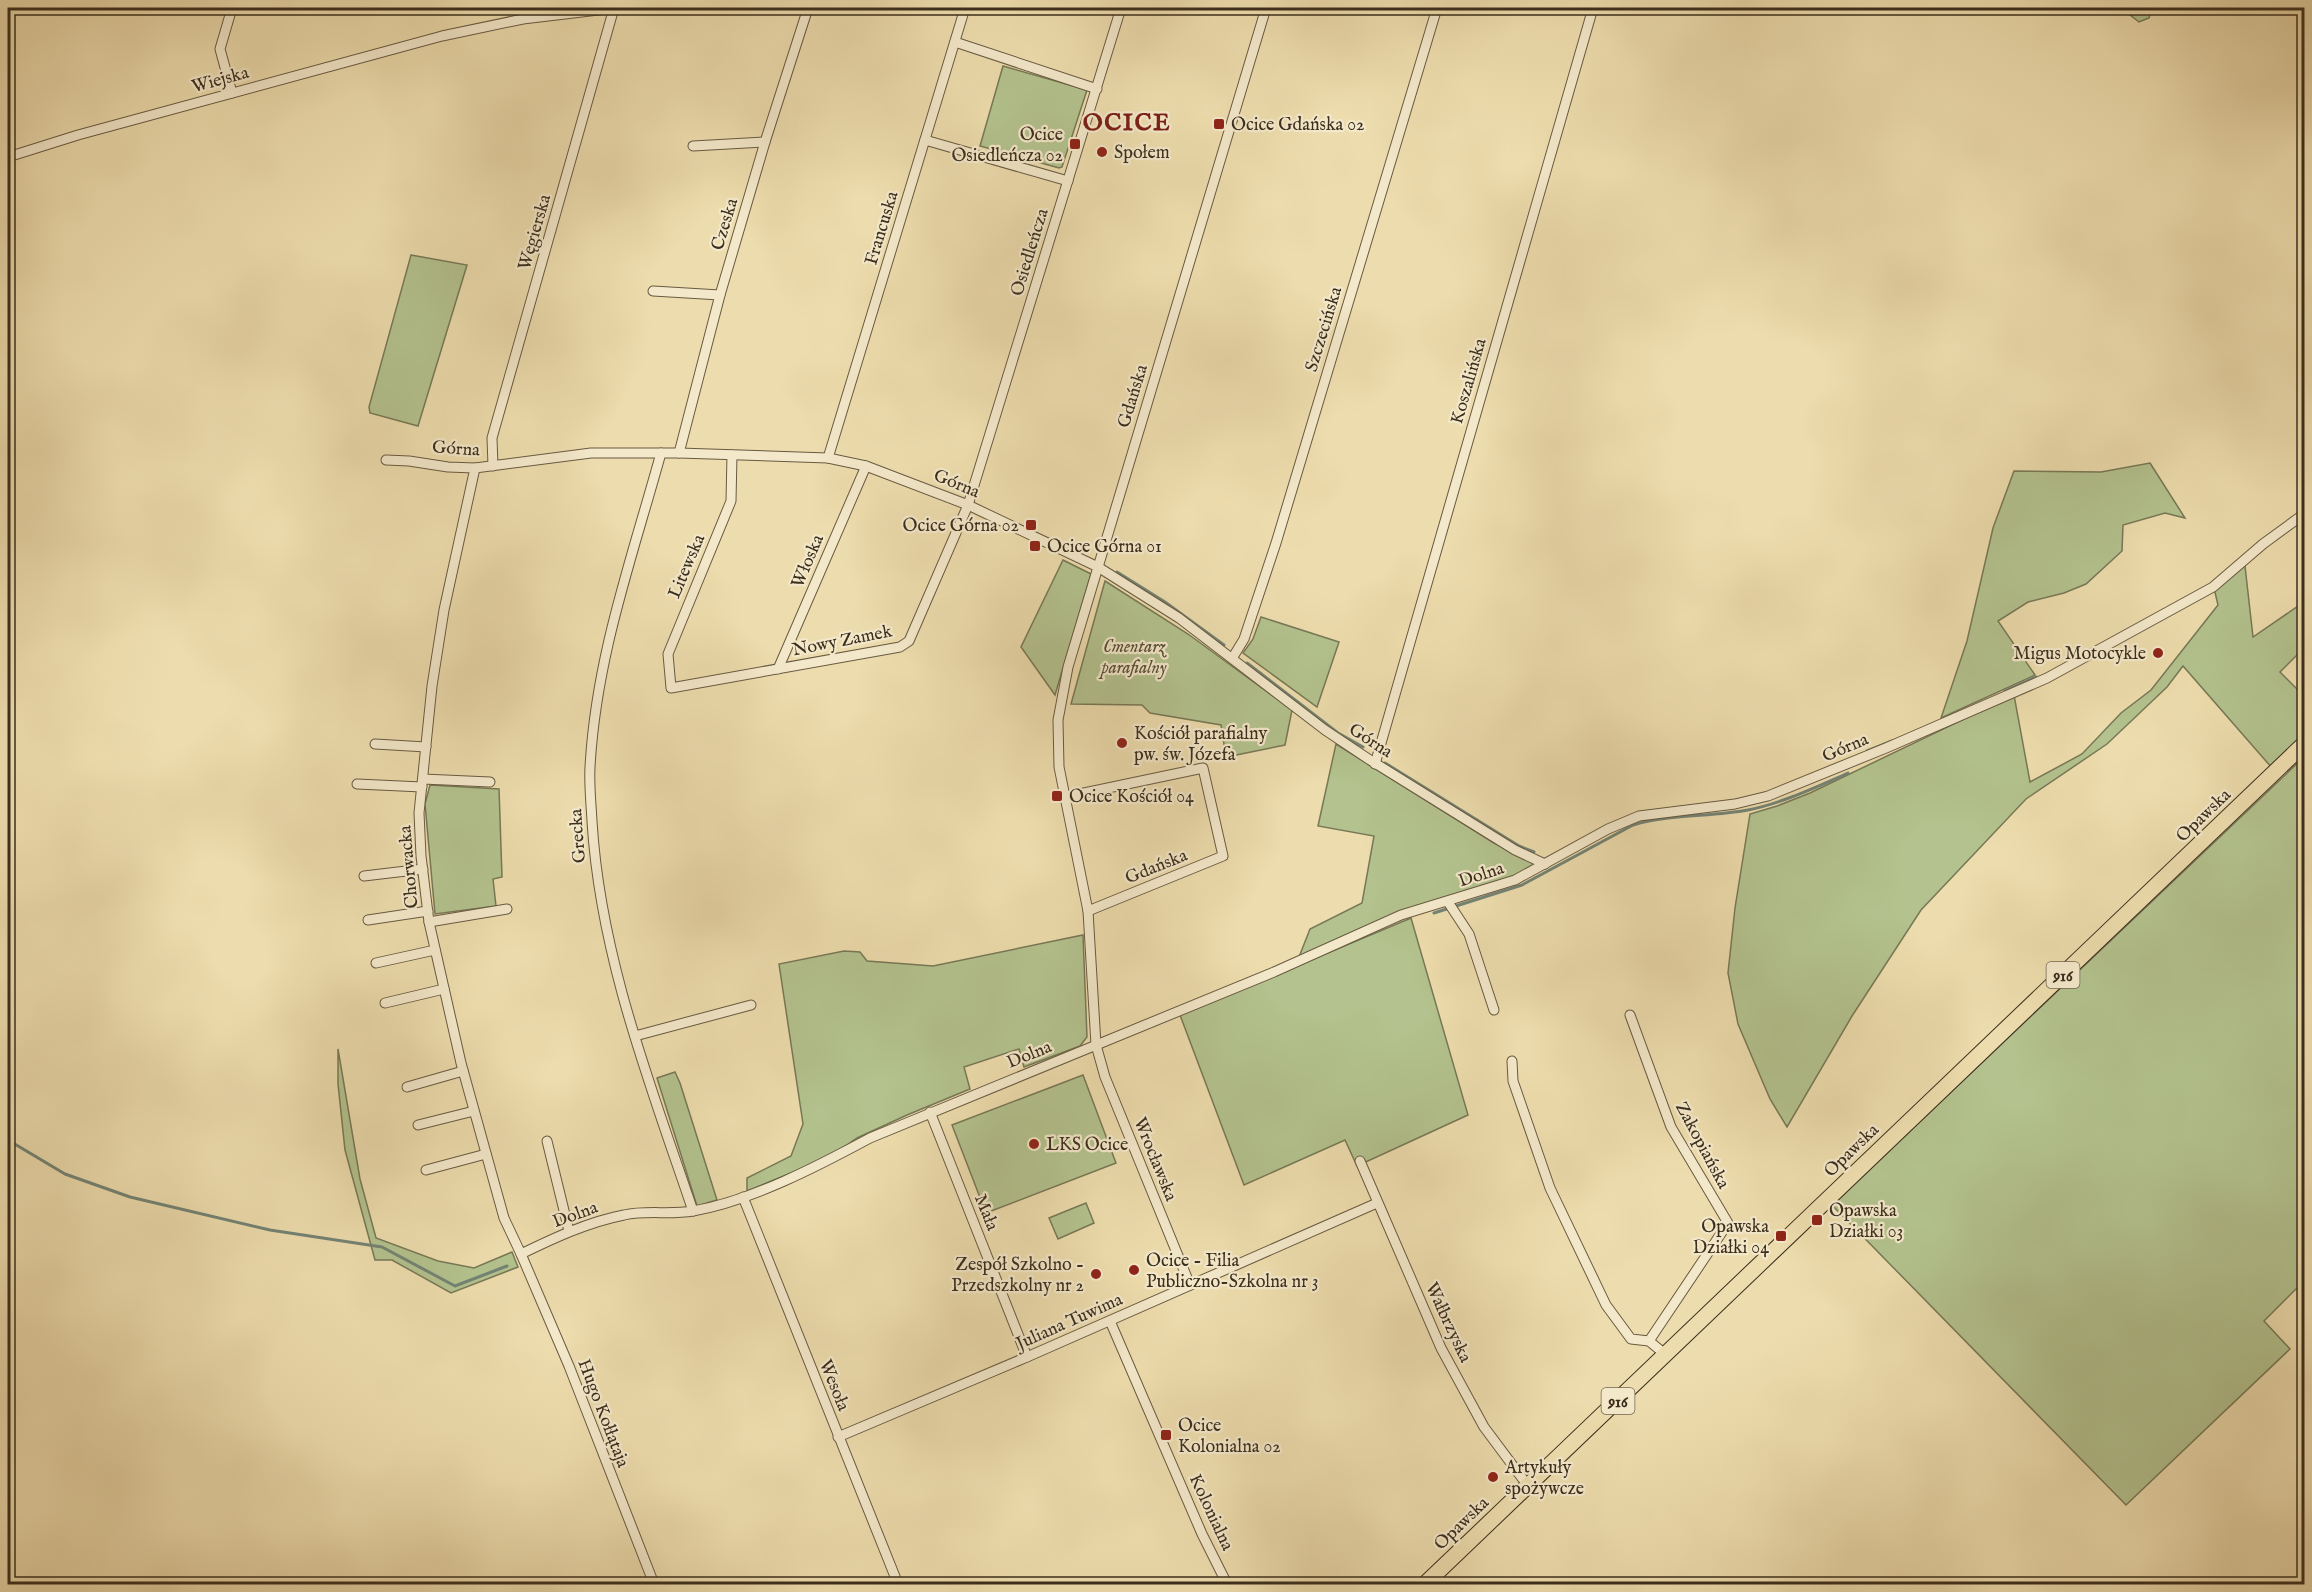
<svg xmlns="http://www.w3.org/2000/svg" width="2312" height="1592" font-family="'IM FELL English',serif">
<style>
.green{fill:#b3c28e;stroke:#777856;stroke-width:1.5}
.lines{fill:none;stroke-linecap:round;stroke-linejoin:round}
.stream{stroke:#738374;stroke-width:3}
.minor-casing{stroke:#685a41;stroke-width:11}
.primary-casing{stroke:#3b2e1d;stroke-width:17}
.minor{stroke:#f3e8ca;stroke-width:9}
.primary{stroke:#eddcad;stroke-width:15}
.poi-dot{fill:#8f2418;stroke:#f3e8ca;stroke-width:2}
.labels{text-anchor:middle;stroke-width:4.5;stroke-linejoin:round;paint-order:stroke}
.shield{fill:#f3e8ca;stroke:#726651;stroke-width:1.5}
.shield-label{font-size:16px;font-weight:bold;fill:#3b2e1d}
.street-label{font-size:18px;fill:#3b2e1d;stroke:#f3e8ca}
.poi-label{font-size:18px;fill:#3b2e1d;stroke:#f3e8ca;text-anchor:start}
.park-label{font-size:18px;font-style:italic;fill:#534c34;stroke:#f3e8ca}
.district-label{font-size:24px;font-weight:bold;letter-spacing:1.5px;fill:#7a1f14;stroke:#f3e8ca}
</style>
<rect width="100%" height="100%" fill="#eddcad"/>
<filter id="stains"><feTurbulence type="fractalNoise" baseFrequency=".00333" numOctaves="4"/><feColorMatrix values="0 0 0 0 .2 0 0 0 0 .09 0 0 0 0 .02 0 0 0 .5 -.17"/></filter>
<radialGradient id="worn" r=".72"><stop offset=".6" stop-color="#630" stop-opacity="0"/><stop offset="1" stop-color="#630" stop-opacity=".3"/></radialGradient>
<g class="green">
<path d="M2121 8H2152L2149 18 2139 22Z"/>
<path d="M1003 66 1087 90 1062 167 1059 168 980 146Z"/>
<path d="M411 255 467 265 418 426 370 413 369 407Z"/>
<path d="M2150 463 2185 518 2165 513 2123 525 2122 551 2086 584 2064 593 2028 602 1998 621 2035 675 1941 718 1967 641 1993 528 2014 471 2101 472Z"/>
<path d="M1063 560 1091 574 1055 695 1021 647Z"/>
<path d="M2245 566 2253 637 2304 602V648L2280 672 2304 696V737L2272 768 2183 666 2167 687 2107 744 2026 799 1921 910 1852 1016 1787 1127 1770 1099 1738 1024 1728 973 1735 908 1750 814 1777 806 1810 793 2014 695 2030 782 2082 754 2121 713 2151 690 2218 605 2214 588Z"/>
<path d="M1105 581 1188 634 1292 710 1285 745 1226 757 1221 725 1150 713 1142 705 1071 704Z"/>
<path d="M1261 617 1339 642 1317 707 1243 653 1253 639Z"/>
<path d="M1336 744 1494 843 1540 864 1515 878 1299 957 1310 929 1362 903 1374 836 1318 826Z"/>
<path d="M2304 757V1281L2264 1321 2290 1349 2126 1505 1832 1205Z"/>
<path d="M430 785 499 789 502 877 493 879 496 906 435 914 425 804Z"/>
<path d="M1411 918 1468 1115 1357 1166 1345 1140 1244 1185 1180 1015Z"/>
<path d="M1083 935 1087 1037 1080 1046 1024 1067 1019 1049 964 1067 970 1089 907 1115 857 1138 837 1152 806 1167 747 1191V1178L791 1156 803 1124 779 964 844 951 860 952 867 961 933 966Z"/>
<path d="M338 1049 360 1179 376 1238 438 1261 474 1268 512 1252 518 1267 451 1293 392 1260H375L345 1150 338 1084Z"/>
<path d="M675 1072 680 1083 717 1200 697 1206 657 1078Z"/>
<path d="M1083 1075 1116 1163 986 1213 952 1125Z"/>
<path d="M1086 1203 1094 1223 1058 1239 1049 1218Z"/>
</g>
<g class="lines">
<g class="stream">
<path d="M1117 572 1165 602 1224 645"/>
<path d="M1247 663 1338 733 1363 747"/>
<path d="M2005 691 2036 677"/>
<path d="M1867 751 1892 741"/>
<path d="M1385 763 1519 846 1534 852"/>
<path d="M1434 913 1522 885 1633 825C1671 814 1710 817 1748 810 1783 803 1816 787 1848 773"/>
<path d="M8 1140 65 1174 130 1197 270 1230 382 1247 455 1286 507 1266"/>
</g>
<defs>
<g id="minor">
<path d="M232 8 220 49 232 93"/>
<path d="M955 42 1097 89"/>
<path d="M925 140 1068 181"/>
<path d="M693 146 765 142"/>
<path d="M8 157 78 135 442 36 523 19 615 8"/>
<path d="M653 291 720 295"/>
<path d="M661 453C632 558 596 657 590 767 589 784 591 803 592 821 600 956 650 1084 693 1211"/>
<path d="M679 453 720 295 765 142 808 8"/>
<path d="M732 455 731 501 668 654 671 688 900 647 909 641 968 505 1121 8"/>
<path d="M828 458 965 8"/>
<path d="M386 460 409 461 448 467 475 468 591 453H679L828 458 866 466 968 505 1098 567 1179 618 1325 730 1370 760 1515 850 1545 864"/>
<path d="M493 466 492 438 614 8"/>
<path d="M475 468 444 610 432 686 419 813 421 856 429 922 461 1063 504 1218 521 1254 569 1366 654 1584"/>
<path d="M1233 657 1244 639 1276 543 1437 8"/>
<path d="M778 669 866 466"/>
<path d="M375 744 426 747"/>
<path d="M1375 764 1593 8"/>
<path d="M423 779 490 782"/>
<path d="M357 784 422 787"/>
<path d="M1065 797 1203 768 1223 856 1088 911"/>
<path d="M364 876 423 869"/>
<path d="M1448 902 1469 934 1494 1010"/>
<path d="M368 920 428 911"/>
<path d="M429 922 507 909"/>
<path d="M376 963 435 950"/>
<path d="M385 1003 444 989"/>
<path d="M1630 1015 1671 1127 1728 1223 1649 1341"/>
<path d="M635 1036 751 1005"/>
<path d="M1512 1061 1513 1081 1550 1188 1606 1305 1631 1339 1649 1341 1666 1355"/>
<path d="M407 1087 463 1071"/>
<path d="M930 1112 1027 1357"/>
<path d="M418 1125 474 1111"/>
<path d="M547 1141 569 1231"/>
<path d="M1360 1161 1441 1348 1484 1427 1528 1486"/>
<path d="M426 1170 486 1154"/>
<path d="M743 1197 898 1584"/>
<path d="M521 1254C554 1238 588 1222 624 1215 646 1210 670 1215 693 1211 751 1201 818 1166 870 1138L1274 972 1401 915 1515 880 1608 829 1639 816 1735 804 1768 796 1886 748 2047 678 2213 587 2263 544 2304 514"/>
<path d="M1190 1285 1105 1077 1096 1045 1088 911 1059 767 1058 720 1068 667 1266 8"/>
<path d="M1110 1321 1202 1534 1227 1584"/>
<path d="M838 1437 1027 1357 1377 1203"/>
</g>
<path id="primary" d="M1425 1584 2304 744"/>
</defs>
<use href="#minor" class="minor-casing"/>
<use href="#primary" class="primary-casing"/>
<use href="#minor" class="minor"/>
<use href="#primary" class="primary"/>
</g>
<g class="poi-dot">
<rect x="1213" y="118" width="12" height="12" rx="3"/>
<rect x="1069" y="138" width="12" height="12" rx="3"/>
<circle cx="1102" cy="152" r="6"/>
<rect x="1025" y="519" width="12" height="12" rx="3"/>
<rect x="1029" y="540" width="12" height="12" rx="3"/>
<circle cx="2158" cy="653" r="6"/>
<circle cx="1122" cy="743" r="6"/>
<rect x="1051" y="790" width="12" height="12" rx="3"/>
<circle cx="1034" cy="1144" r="6"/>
<rect x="1811" y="1214" width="12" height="12" rx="3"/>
<rect x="1775" y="1230" width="12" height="12" rx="3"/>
<circle cx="1134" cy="1270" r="6"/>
<circle cx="1096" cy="1274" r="6"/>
<rect x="1160" y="1429" width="12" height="12" rx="3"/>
<circle cx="1493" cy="1477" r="6"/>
</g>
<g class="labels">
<g class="shield">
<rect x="2046.5" y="962" width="33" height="26" rx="4.5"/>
<rect x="1601.5" y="1388" width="33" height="26" rx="4.5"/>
</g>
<g class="shield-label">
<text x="2063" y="981">916</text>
<text x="1618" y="1407">916</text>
</g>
<g class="street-label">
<text transform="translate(220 79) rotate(-15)" y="6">Wiejska</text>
<text transform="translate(724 224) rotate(-73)" y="6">Czeska</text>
<text transform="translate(881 228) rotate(-73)" y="6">Francuska</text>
<text transform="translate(534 232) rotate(-74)" y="6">Węgierska</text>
<text transform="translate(1029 252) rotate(-73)" y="6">Osiedleńcza</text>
<text transform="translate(1323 329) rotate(-73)" y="6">Szczecińska</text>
<text transform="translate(1468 381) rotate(-74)" y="6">Koszalińska</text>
<text transform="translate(1132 396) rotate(-73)" y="6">Gdańska</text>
<text transform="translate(456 448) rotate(4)" y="6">Górna</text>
<text transform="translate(957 483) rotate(23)" y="6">Górna</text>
<text transform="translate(807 561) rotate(-67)" y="6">Włoska</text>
<text transform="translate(686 566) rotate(-67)" y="6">Litewska</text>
<text transform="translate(842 640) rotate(-11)" y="6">Nowy Zamek</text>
<text transform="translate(1371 740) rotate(33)" y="6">Górna</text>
<text transform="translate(1845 747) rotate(-23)" y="6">Górna</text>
<text transform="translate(2203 815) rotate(-44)" y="6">Opawska</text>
<text transform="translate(577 836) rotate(-94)" y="6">Grecka</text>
<text transform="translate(1156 866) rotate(-22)" y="6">Gdańska</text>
<text transform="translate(408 867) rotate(-95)" y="6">Chorwacka</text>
<text transform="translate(1481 874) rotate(-18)" y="6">Dolna</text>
<text transform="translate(1029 1054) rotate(-22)" y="6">Dolna</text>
<text transform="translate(1703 1145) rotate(62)" y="6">Zakopiańska</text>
<text transform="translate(1851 1150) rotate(-44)" y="6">Opawska</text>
<text transform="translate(1156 1159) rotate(68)" y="6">Wrocławska</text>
<text transform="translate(987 1212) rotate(68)" y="6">Mała</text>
<text transform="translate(575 1214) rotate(-20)" y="6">Dolna</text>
<text transform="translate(1069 1321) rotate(-24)" y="6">Juliana Tuwima</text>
<text transform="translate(1449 1322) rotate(65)" y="6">Wałbrzyska</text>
<text transform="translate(835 1385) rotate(68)" y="6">Wesoła</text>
<text transform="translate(604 1413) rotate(69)" y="6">Hugo Kołłątaja</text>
<text transform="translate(1212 1512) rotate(65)" y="6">Kolonialna</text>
<text transform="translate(1461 1523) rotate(-44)" y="6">Opawska</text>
</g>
<g class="poi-label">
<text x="1231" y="130">Ocice Gdańska 02</text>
<text x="1063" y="140" text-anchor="end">Ocice<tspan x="1063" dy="21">Osiedleńcza 02</tspan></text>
<text x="1114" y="158">Społem</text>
<text x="1019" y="531" text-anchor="end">Ocice Górna 02</text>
<text x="1047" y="552">Ocice Górna 01</text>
<text x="2146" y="659" text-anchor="end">Migus Motocykle</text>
<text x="1134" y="739">Kościół parafialny<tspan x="1134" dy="21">pw. św. Józefa</tspan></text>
<text x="1069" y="802">Ocice Kościół 04</text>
<text x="1046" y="1150">LKS Ocice</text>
<text x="1829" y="1216">Opawska<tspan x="1829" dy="21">Działki 03</tspan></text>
<text x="1769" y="1232" text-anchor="end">Opawska<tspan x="1769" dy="21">Działki 04</tspan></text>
<text x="1146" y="1266">Ocice - Filia<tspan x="1146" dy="21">Publiczno-Szkolna nr 3</tspan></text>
<text x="1084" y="1270" text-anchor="end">Zespół Szkolno -<tspan x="1084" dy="21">Przedszkolny nr 2</tspan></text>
<text x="1178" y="1431">Ocice<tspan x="1178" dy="21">Kolonialna 02</tspan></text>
<text x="1505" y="1473">Artykuły<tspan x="1505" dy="21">spożywcze</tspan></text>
</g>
<g class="park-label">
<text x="1134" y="652">Cmentarz<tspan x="1134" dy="21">parafialny</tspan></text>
</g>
<g class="district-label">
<text x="1127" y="130">OCICE</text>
</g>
</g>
<rect width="2312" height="1592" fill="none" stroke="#eddcad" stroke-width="30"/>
<rect x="9" y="9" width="2294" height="1574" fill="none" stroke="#3b2e1d" stroke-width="3"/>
<rect x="15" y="15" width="2282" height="1562" fill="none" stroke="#3b2e1d" stroke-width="1.5"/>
<rect width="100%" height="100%" filter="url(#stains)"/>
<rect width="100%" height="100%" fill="url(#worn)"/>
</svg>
